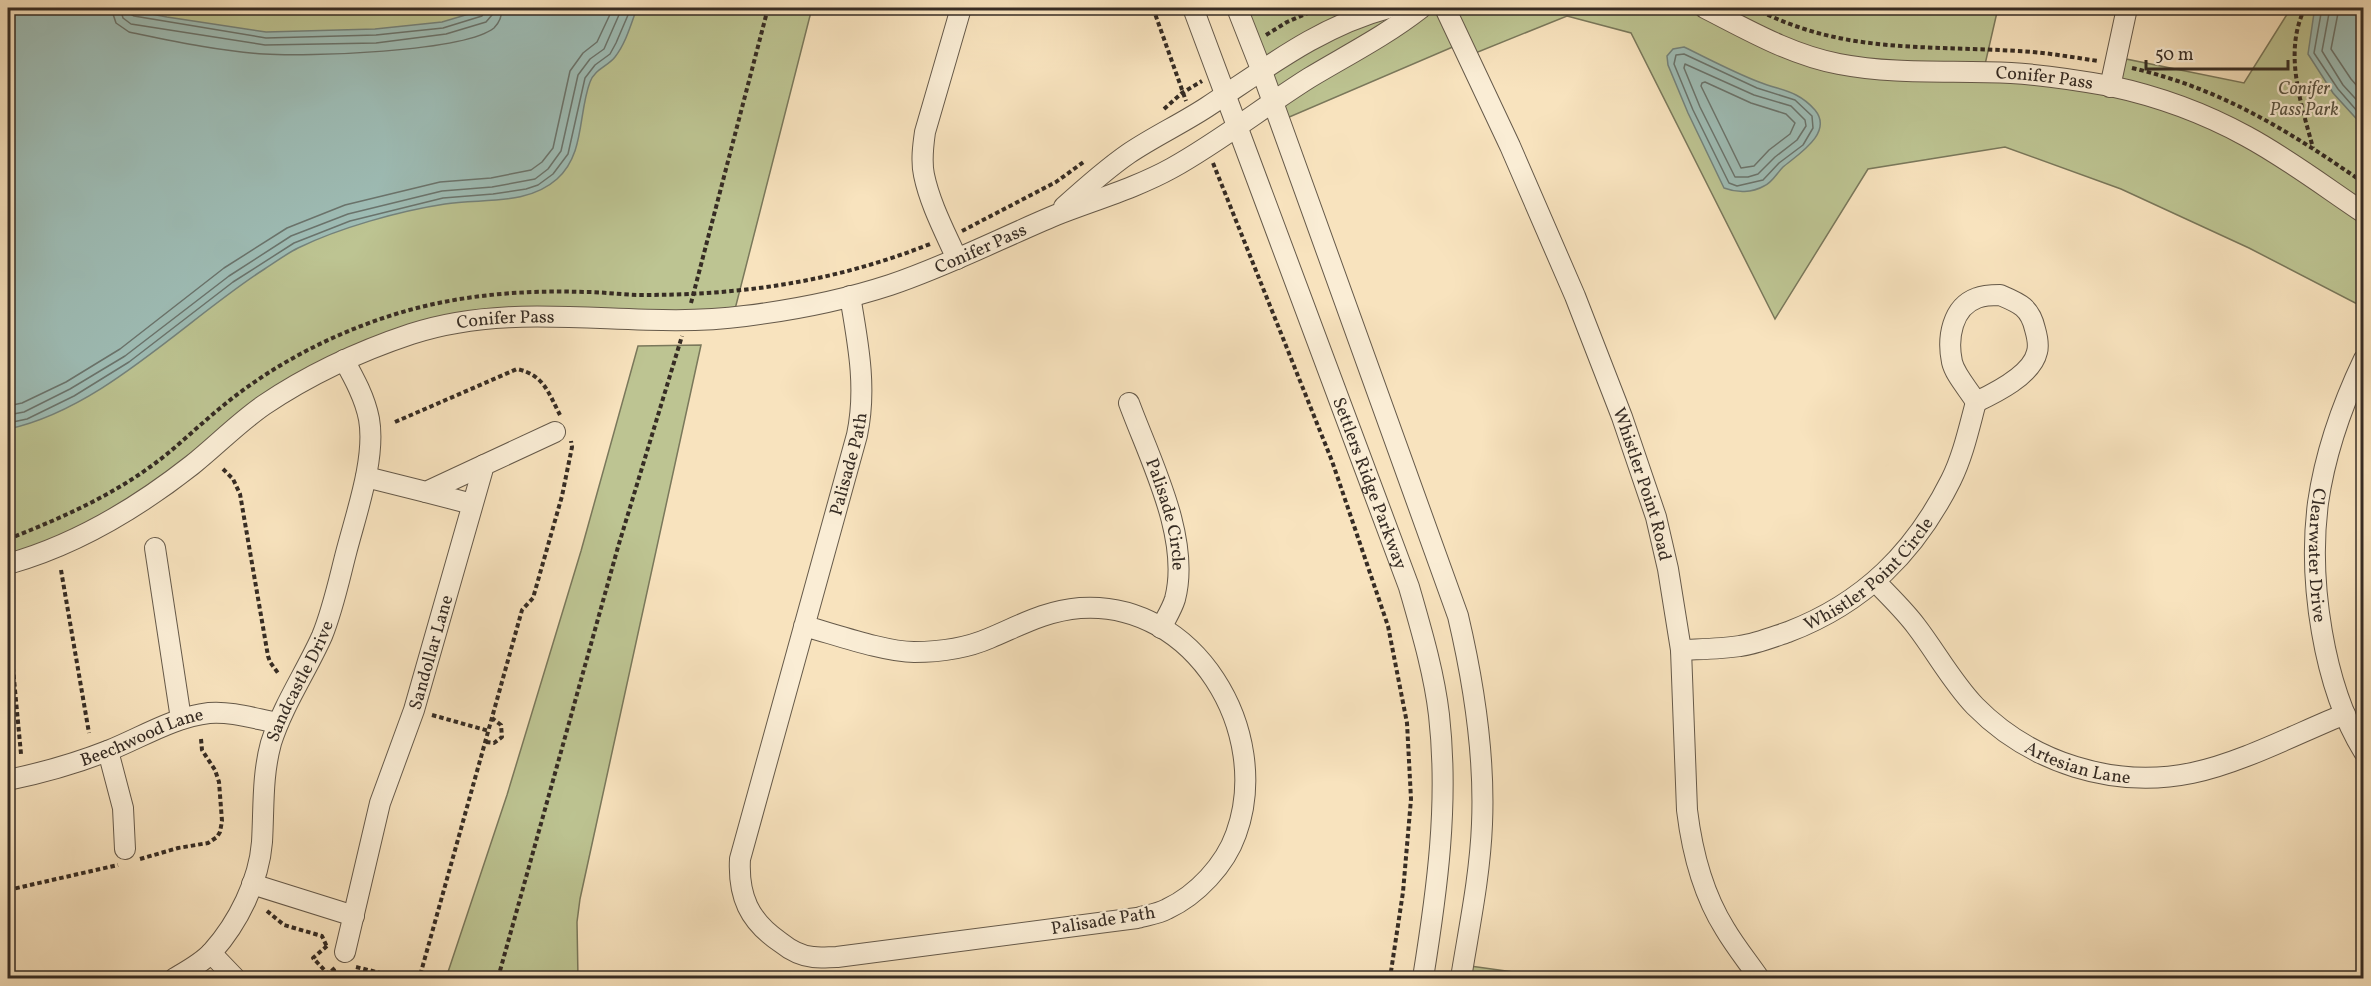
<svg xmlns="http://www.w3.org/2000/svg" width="2371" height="986" font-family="Vollkorn,serif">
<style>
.green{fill:#bdc492;stroke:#7a785b;stroke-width:1.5}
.water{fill:#9ebdb6;stroke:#74837c;stroke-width:1.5}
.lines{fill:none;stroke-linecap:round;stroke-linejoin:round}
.shore{stroke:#6a746d;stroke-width:1.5}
.minor-casing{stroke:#665a4a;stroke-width:22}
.path{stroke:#362c24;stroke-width:4;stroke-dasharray:4.5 3;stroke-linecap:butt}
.minor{stroke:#faedd5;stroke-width:20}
.labels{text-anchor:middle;stroke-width:4.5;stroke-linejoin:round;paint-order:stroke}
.street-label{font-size:18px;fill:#362c24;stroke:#faedd5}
.park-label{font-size:18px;font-style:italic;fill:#585240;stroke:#faedd5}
</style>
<rect width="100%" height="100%" fill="#f8e3be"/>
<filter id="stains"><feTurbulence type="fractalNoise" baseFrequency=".00333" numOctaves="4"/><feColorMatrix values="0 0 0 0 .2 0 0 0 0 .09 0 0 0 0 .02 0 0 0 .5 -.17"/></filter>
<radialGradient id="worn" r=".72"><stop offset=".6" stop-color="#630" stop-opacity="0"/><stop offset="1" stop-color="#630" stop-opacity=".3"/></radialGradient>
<g class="green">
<path d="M8 8H812L733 317 494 318 322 371 167 485 8 564Z"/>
<path d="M1237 8H1998L1983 73 2110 87 2116 57 2244 83 2291 8H2363V307L2249 248 2121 189 2005 147 1868 169 1775 319 1631 33 1567 16 1468 56 1462 43 1280 121Z"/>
<path d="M701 345 580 899 577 922 578 978H446L507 795 581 551 638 346Z"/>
<path d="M1463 965 1528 974V978H1461Z"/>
</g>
<g class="water">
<path d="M8 8H120L167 17 266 32 375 29 442 22 489 8H637C631 24 626 43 615 57 608 66 594 70 590 82 578 114 585 154 557 179 527 206 482 198 445 204 399 211 339 228 298 248 286 254 274 263 263 270 184 321 102 409 8 429Z"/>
<path d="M2317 8H2363V126L2333 93 2308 54 2314 13Z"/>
<path d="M1684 47C1709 59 1733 72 1759 82 1782 91 1797 90 1815 110 1834 133 1797 155 1783 167 1777 173 1772 183 1764 186 1752 193 1737 193 1724 188L1688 113 1668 65 1667 56 1673 49Z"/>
</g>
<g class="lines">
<g class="shore">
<path d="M111 8 116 23 129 32C173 41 219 51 264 54 306 57 464 52 494 28 500 22 502 15 502 8"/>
<path d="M120 8 123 18 131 24 265 45 376 43 446 34 486 22 492 15 493 8"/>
<path d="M128 8 129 13 134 16 266 38 376 35 443 28 482 16 486 8"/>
<path d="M2322 8 2314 53 2338 89 2364 119"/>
<path d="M2330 8 2322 51 2343 85 2364 108"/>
<path d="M2339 8 2331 49 2351 79 2364 94"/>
<path d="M1684 54 1757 88 1795 100 1812 116 1813 128 1803 145 1779 163 1763 180 1737 186 1729 183 1693 110 1674 64 1676 55Z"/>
<path d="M1685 64 1754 95 1791 106 1805 120 1806 126 1797 140 1775 157 1758 174 1748 177H1735L1700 107 1684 68Z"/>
<path d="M1705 82 1751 103 1786 114 1795 123 1790 134 1769 150 1754 166 1741 168 1701 86 1702 83Z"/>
<path d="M8 406 22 403 66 382 120 349 224 268 287 228 345 205 440 182 491 178 531 170 542 162 553 148 570 71 583 53 597 42 613 8"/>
<path d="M8 415 24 412 70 389 125 356 229 276 291 236 348 214 442 191 492 187 535 179 548 169 561 151 578 75 590 59 604 49 622 8"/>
<path d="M8 423 27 419 74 396 129 362 233 282 294 243 350 221 443 198 493 194 526 189 538 185 553 174 568 154 585 78 595 65 610 54 616 43 631 8"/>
</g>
<defs>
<g id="minor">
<path id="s1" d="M1193 8 1409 587C1421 629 1434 672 1439 715 1449 804 1437 891 1423 978"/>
<path d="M1237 8 1261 69 1458 616C1474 684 1485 754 1482 824 1480 876 1469 928 1461 978"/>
<path id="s2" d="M1445 8 1510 146 1575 296 1622 417 1656 517 1668 569 1681 650 1687 810C1692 851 1703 894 1725 929 1735 946 1748 962 1759 978"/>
<path id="s3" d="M1705 8C1748 30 1791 55 1839 64 1896 75 1953 70 2011 73 2044 75 2077 80 2110 86 2157 96 2204 113 2246 136 2287 158 2325 187 2364 213"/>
<path d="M2110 87 2127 8"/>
<path d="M1064 207C1085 188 1105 170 1128 154 1153 137 1181 124 1207 107 1265 69 1320 26 1388 8"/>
<path d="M957 259C945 232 930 204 924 175 921 161 923 146 925 132L961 8"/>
<path d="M2000 295C2019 303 2030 307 2035 329 2037 336 2039 345 2037 352 2032 375 1995 393 1976 402 1969 390 1955 375 1952 362 1947 338 1952 307 1977 298 1984 295 1993 295 2000 295Z"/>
<path id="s4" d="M2364 359C2343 403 2325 454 2318 503 2308 580 2323 686 2364 752"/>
<path id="s5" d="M1129 403C1150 460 1191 538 1175 599 1172 609 1166 618 1161 628"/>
<path d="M366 477 426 492 484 465"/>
<path d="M426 492 472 504"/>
<path d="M155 548 181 719"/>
<path id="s6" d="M8 564C76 545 136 509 192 465 217 445 238 423 264 405 310 374 360 351 411 334 520 298 634 331 745 316 794 310 844 300 890 285 947 266 1001 238 1056 215 1094 200 1136 188 1172 168 1219 142 1263 107 1309 78 1349 54 1385 36 1421 8"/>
<path id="s7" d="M1876 582C1889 596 1904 610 1916 626 1936 652 1952 682 1975 706 2031 763 2114 789 2192 773 2241 763 2298 733 2345 714"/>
<path id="s8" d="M804 626C834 634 885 652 914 652 939 652 967 648 990 638 1021 625 1045 611 1080 608 1195 600 1273 732 1236 834 1225 865 1197 895 1167 909 1158 914 1147 915 1137 918L837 957C829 957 821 958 813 957 800 956 790 950 780 942 749 921 738 896 740 859L857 435C867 388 858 343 850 296"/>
<path id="s9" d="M1681 650C1701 649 1721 649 1740 646 1756 644 1773 637 1788 632 1864 603 1915 552 1951 480 1963 456 1969 428 1976 402"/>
<path d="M108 751 123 808 125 849"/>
<path id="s10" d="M8 780C42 773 77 763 110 750 142 737 174 717 209 713 231 711 256 719 278 723"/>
<path d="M252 884 354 916"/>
<path id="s11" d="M345 952 380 803 414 710 484 465 555 432"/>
<path d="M211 953 235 978"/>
<path id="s12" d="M175 978C187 971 202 963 212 952 238 923 259 881 262 842 264 808 262 776 271 743 283 705 306 672 322 636 333 609 339 580 346 553 356 514 376 458 369 419 365 398 354 378 344 360"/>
</g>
</defs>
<use href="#minor" class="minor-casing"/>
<g class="path">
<path d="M1153 8 1186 101"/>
<path d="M1754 8C1842 54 1922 45 2017 51 2044 52 2071 57 2098 61"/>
<path d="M2305 8C2283 52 2301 103 2313 148"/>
<path d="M1266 35 1287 22 1319 8"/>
<path d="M2132 68C2222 89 2289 131 2364 183"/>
<path d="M1164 109 1182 93 1202 81"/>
<path d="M1213 163 1332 461 1388 626 1407 723 1411 799 1403 892 1390 978"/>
<path d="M962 231 1056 182 1085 161"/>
<path d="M691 303 768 8"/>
<path d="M395 422 517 369C544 375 548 392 560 415"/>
<path d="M223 469 233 479 240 494 268 656 270 662 278 673"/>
<path d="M8 539C57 520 107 498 150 467 174 450 196 428 219 409 275 362 343 328 413 309 470 294 528 290 586 292 605 292 623 295 641 295 743 295 834 282 930 244"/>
<path d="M61 570 89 733"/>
<path d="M8 615 21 754"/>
<path d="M432 715 489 731"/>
<path d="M486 742 494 743 502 737 501 725 492 718"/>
<path d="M140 859 178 848 208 843 217 837 220 832 222 821 219 782 215 770 202 750 201 739"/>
<path d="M8 890 118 865"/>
<path d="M267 911 284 925 322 936 327 947"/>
<path d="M327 946 313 958 328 974 336 967"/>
<path d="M356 967 401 978"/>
<path d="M333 970 340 978"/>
<path d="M413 978 421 972 522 610 533 598 562 496 572 447 571 441"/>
<path d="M498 978 618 547 682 336"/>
</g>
<use href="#minor" class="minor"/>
</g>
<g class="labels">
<g class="street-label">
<text dy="6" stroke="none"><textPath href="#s3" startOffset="352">Conifer Pass</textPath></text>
<text dy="6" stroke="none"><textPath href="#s6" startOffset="1050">Conifer Pass</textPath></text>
<text dy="6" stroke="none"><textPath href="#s6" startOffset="564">Conifer Pass</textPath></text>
<text dy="6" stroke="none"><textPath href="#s8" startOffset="1614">Palisade Path</textPath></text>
<text dy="6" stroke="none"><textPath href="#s1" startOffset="507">Settlers Ridge Parkway</textPath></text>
<text dy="6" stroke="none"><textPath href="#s2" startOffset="516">Whistler Point Road</textPath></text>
<text dy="6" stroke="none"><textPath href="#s5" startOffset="118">Palisade Circle</textPath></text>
<text dy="6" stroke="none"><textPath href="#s4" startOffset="204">Clearwater Drive</textPath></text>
<text dy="6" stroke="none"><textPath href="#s9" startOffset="210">Whistler Point Circle</textPath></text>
<text dy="6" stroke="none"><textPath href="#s11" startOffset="312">Sandollar Lane</textPath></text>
<text dy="6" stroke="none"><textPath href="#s12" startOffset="336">Sandcastle Drive</textPath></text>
<text dy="6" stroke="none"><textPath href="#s10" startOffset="141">Beechwood Lane</textPath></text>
<text dy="6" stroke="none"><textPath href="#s7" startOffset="279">Artesian Lane</textPath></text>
<text transform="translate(1103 920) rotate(-9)" y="6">Palisade Path</text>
</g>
<g class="park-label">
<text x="2304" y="94">Conifer<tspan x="2304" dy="21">Pass Park</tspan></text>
</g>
</g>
<rect width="2371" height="986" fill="none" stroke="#f8e3be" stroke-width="30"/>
<rect x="9" y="9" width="2353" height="968" fill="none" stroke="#362c24" stroke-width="3"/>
<rect x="15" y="15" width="2341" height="956" fill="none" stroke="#362c24" stroke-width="1.5"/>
<path d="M2146 60v9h142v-9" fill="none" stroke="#362c24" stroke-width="3"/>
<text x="2155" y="60" font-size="18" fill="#362c24" stroke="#faedd5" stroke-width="4.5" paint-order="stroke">50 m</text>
<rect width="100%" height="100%" filter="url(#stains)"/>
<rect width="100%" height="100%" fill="url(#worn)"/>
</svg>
